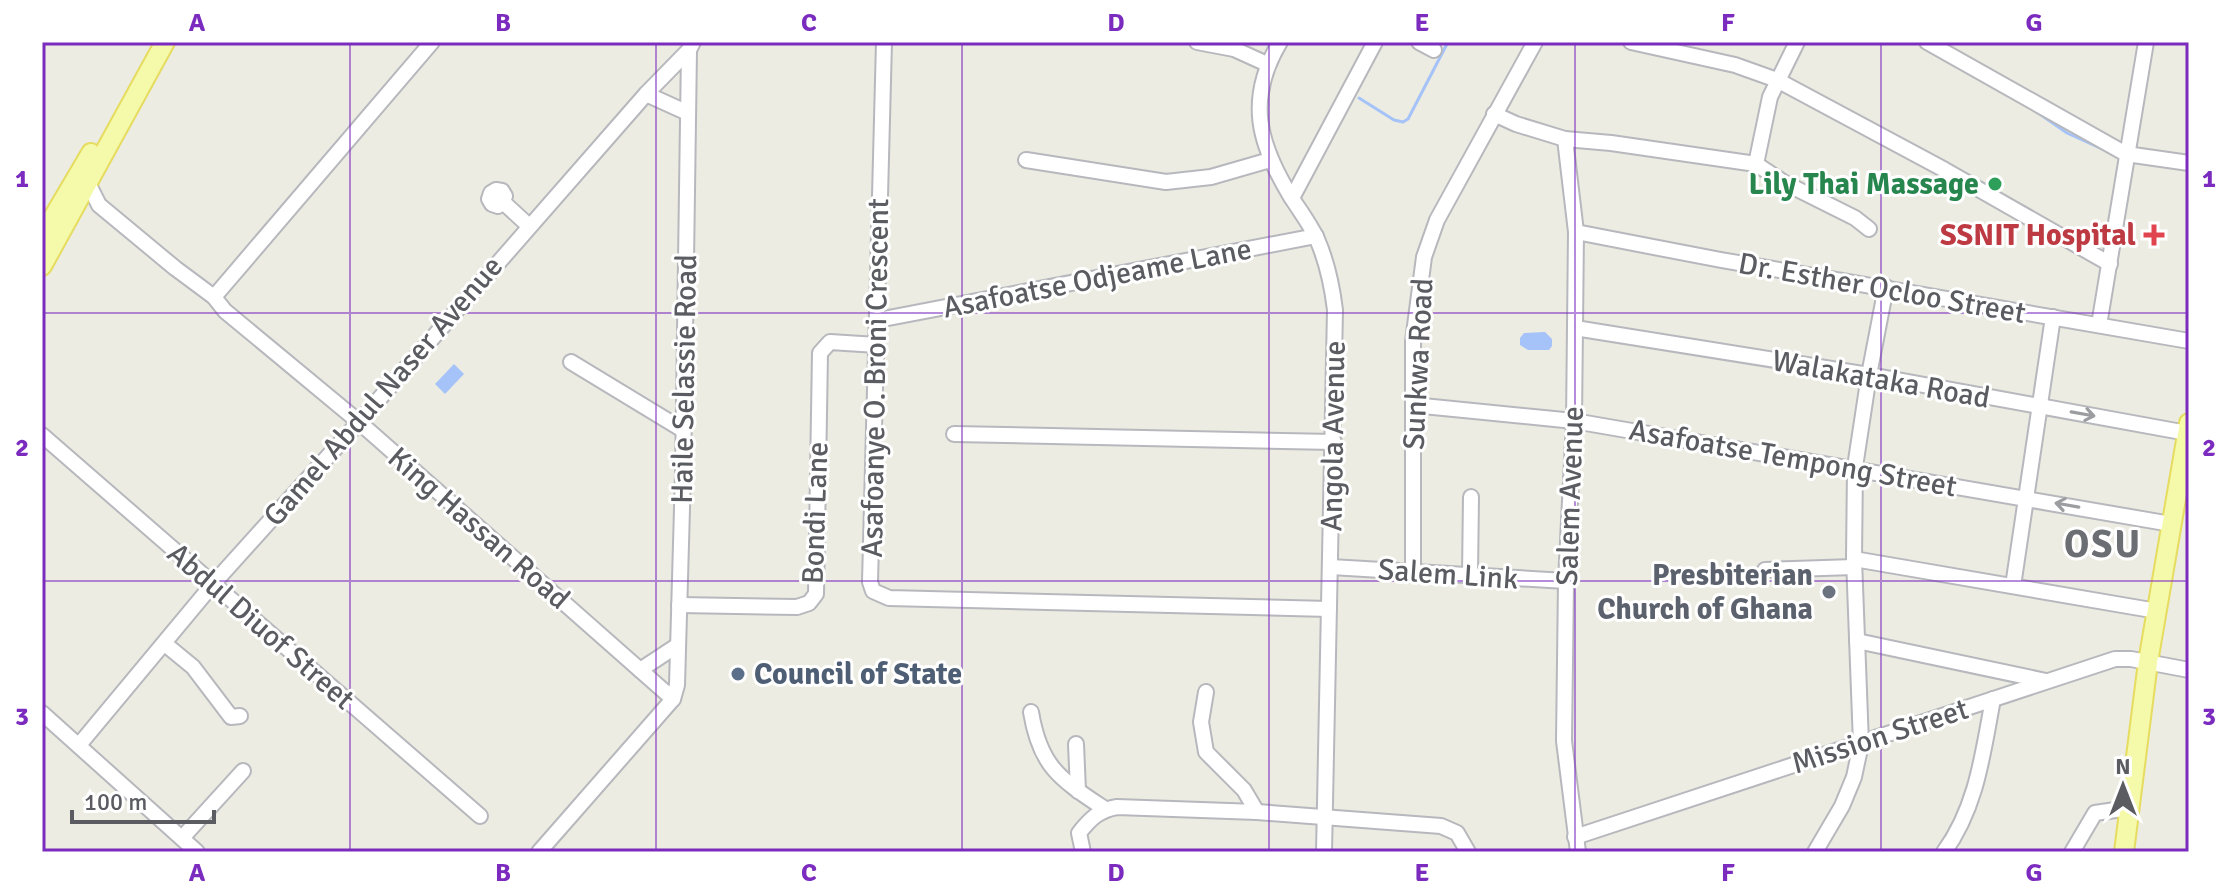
<svg xmlns="http://www.w3.org/2000/svg" width="2231" height="894" font-family="Signika,sans-serif">
<style>
.water{fill:#a5c3f8}
.lines{fill:none;stroke-linecap:round;stroke-linejoin:round}
.stream{stroke:#a5c3f8;stroke-width:3}
.minor-casing{stroke:#b7b8bd;stroke-width:18}
.major-casing{stroke:#e6dc60;stroke-width:22}
.minor{stroke:#fff;stroke-width:14}
.major{stroke:#f5f9aa;stroke-width:18}
.oneway{stroke:#9c9da0}
.grid{fill:none;stroke:#7b2cbf;stroke-width:2;stroke-opacity:0.55}
.leisure-dot{fill:#2e9e5b;stroke:#fff;stroke-width:3}
.health-dot{fill:#e0444e;stroke:#fff;stroke-width:3}
.worship-dot{fill:#6b7280;stroke:#fff;stroke-width:3}
.service-dot{fill:#5c6f8a;stroke:#fff;stroke-width:3}
.labels{text-anchor:middle;stroke-width:6;stroke-linejoin:round;paint-order:stroke}
.leisure-label{font-size:30px;font-weight:bold;fill:#27864d;stroke:#fff;text-anchor:end}
.health-label{font-size:30px;font-weight:bold;fill:#be3a42;stroke:#fff;text-anchor:end}
.street-label{font-size:30px;fill:#5a5c61;stroke:#fff}
.worship-label{font-size:30px;font-weight:bold;fill:#5b616d;stroke:#fff;text-anchor:end}
.service-label{font-size:30px;font-weight:bold;fill:#4e5e75;stroke:#fff;text-anchor:start}
.district-label{font-size:38px;font-weight:bold;letter-spacing:2px;fill:#6b6e73;stroke:#fff}
.neatline{fill:none;stroke:#7b2cbf;stroke-width:3}
.grid-label{font-size:26px;text-anchor:middle;font-weight:bold;fill:#7b2cbf}
</style>
<rect width="100%" height="100%" fill="#ecece2"/>
<g class="water">
<path d="M1545 332 1552 339V346L1549 350H1528L1520 345V338L1524 333Z"/>
<path d="M454 364 464 374 445 394 435 384Z"/>
</g>
<g class="lines">
<g class="stream">
<path d="M1359 98 1394 120 1403 122 1408 119 1448 42"/>
<path d="M2031 108 2067 133 2111 153"/>
</g>
<defs>
<g id="minor">
<path d="M884 42 870 582 873 591 889 598 1329 609"/>
<path d="M1197 42 1234 49 1267 64"/>
<path d="M1280 42C1246 99 1258 143 1291 197 1300 211 1310 224 1317 239 1327 262 1332 285 1335 310L1324 852"/>
<path d="M1419 42 1434 50"/>
<path d="M1631 42 1735 65 1777 80 1945 170 2110 264"/>
<path d="M1927 42 2126 154 2189 163"/>
<path d="M646 94 688 113"/>
<path d="M1494 114 1516 124 1565 139 1611 143 1756 164 1783 182 1855 218 1869 229"/>
<path d="M1565 139 1576 232 1574 421 1566 581 1564 741 1578 852"/>
<path d="M1026 160 1166 182 1211 177 1270 160"/>
<path d="M1756 164 1770 97 1797 42"/>
<path d="M88 183 99 205 175 268 214 297 225 311 359 422 673 699"/>
<path d="M1292 198 1375 42"/>
<path d="M503 202 498 206 492 204 489 199 491 193 496 190 502 191 505 196 503 202 529 226"/>
<path d="M1576 232 1721 260 2189 341"/>
<path d="M214 297 432 42"/>
<path d="M878 320 1316 236"/>
<path d="M2099 325 2146 42"/>
<path d="M1575 328 1869 375 2187 433"/>
<path d="M571 362 683 430"/>
<path d="M1413 405 1574 421 2171 524"/>
<path d="M954 434 1334 442"/>
<path d="M42 435 480 816"/>
<path d="M1854 559 2157 611"/>
<path d="M1331 567 1566 581"/>
<path d="M1413 570V341L1424 257 1437 220 1535 42"/>
<path d="M1765 570 1854 567"/>
<path d="M1470 574 1471 497"/>
<path d="M2013 586 2053 317"/>
<path d="M679 605 797 607 809 603 816 594 820 353 830 342 877 345"/>
<path d="M1857 641 2046 681"/>
<path d="M165 644 193 667 231 717 240 716"/>
<path d="M640 670 678 645"/>
<path d="M1206 692 1201 722 1206 752 1244 790 1257 812"/>
<path d="M1031 712C1040 767 1060 779 1105 809"/>
<path d="M42 713 197 852"/>
<path d="M1076 744 1078 791"/>
<path d="M79 745 213 584 359 422 646 94 689 50 693 42"/>
<path d="M1575 837 2115 659H2131L2189 670"/>
<path d="M182 838 243 771"/>
<path d="M539 852 673 699 677 685 683 473 689 50"/>
<path d="M1083 852 1079 833C1090 819 1099 810 1117 807L1257 812 1441 826 1457 833 1468 852"/>
<path d="M1815 852 1842 806 1854 777 1861 744 1854 559 1855 467 1869 375 1886 287"/>
<path d="M1944 852C1977 807 1983 752 1993 699"/>
<path d="M2072 852 2095 813 2129 808"/>
</g>
<g id="major">
<path d="M42 236 91 153"/>
<path d="M42 266 165 42"/>
<path d="M2124 852 2148 662 2189 423"/>
</g>
</defs>
<use href="#minor" class="minor-casing"/>
<use href="#major" class="major-casing"/>
<use href="#minor" class="minor"/>
<use href="#major" class="major"/>
</g>
<defs><path id="oneway-shaft" d="M-6 0H5M1.5-3L5.5 0L1.5 3" fill="none" stroke-width="1.6" stroke-linecap="round" stroke-linejoin="round" transform="scale(2)"/></defs>
<g class="oneway">
<use href="#oneway-shaft" transform="translate(2083 414) rotate(10)"/>
<use href="#oneway-shaft" transform="translate(2067 505) rotate(-170)"/>
</g>
<path class="grid" d="M350 42V852M656 42V852M962 42V852M1269 42V852M1575 42V852M1881 42V852M42 313H2189M42 581H2189"/>
<circle class="leisure-dot" cx="1995" cy="184" r="8"/>
<path class="health-dot" d="M2150 223h8v8h8v8h-8v8h-8v-8h-8v-8h8z"/>
<circle class="worship-dot" cx="1829" cy="592" r="8"/>
<circle class="service-dot" cx="738" cy="674" r="8"/>
<g class="labels">
<g class="leisure-label">
<text x="1979" y="194">Lily Thai Massage</text>
</g>
<g class="health-label">
<text x="2136" y="245">SSNIT Hospital</text>
</g>
<g class="street-label">
<text transform="translate(1097 278) rotate(-11)" y="10">Asafoatse Odjeame Lane</text>
<text transform="translate(1882 288) rotate(10)" y="10">Dr. Esther Ocloo Street</text>
<text transform="translate(1418 364) rotate(-87)" y="10">Sunkwa Road</text>
<text transform="translate(875 378) rotate(-89)" y="10">Asafoanye O. Broni Crescent</text>
<text transform="translate(684 379) rotate(-89)" y="10">Haile Selassie Road</text>
<text transform="translate(1881 379) rotate(10)" y="10">Walakataka Road</text>
<text transform="translate(383 391) rotate(-49)" y="10">Gamel Abdul Naser Avenue</text>
<text transform="translate(1333 436) rotate(-89)" y="10">Angola Avenue</text>
<text transform="translate(1793 458) rotate(10)" y="10">Asafoatse Tempong Street</text>
<text transform="translate(1570 496) rotate(-88)" y="10">Salem Avenue</text>
<text transform="translate(815 513) rotate(-88)" y="10">Bondi Lane</text>
<text transform="translate(479 528) rotate(41)" y="10">King Hassan Road</text>
<text transform="translate(1448 574) rotate(4)" y="10">Salem Link</text>
<text transform="translate(261 626) rotate(41)" y="10">Abdul Diuof Street</text>
<text transform="translate(1880 736) rotate(-18)" y="10">Mission Street</text>
</g>
<g class="worship-label">
<text x="1813" y="585">Presbiterian<tspan x="1813" dy="34">Church of Ghana</tspan></text>
</g>
<g class="service-label">
<text x="754" y="684">Council of State</text>
</g>
<g class="district-label">
<text x="2103" y="557">OSU</text>
</g>
</g>
<rect width="2231" height="894" fill="none" stroke="#ffffff" stroke-width="88"/>
<g transform="translate(2123 786)" stroke="#ffffff" stroke-width="6" paint-order="stroke">
<path d="M0-6L14 30L0 20L-14 30Z" fill="#5a5c61"/>
<text y="-12" font-size="22" font-weight="bold" text-anchor="middle" fill="#5a5c61">N</text>
</g>
<path d="M72 810v12h142v-12" fill="none" stroke="#5a5c61" stroke-width="4"/>
<text x="84" y="810" font-size="24" fill="#5a5c61" stroke="#ffffff" stroke-width="6" paint-order="stroke">100 m</text>
<rect x="44" y="44" width="2143" height="806" class="neatline"/>
<g class="grid-label">
<text x="197" y="31">A</text>
<text x="503" y="31">B</text>
<text x="809" y="31">C</text>
<text x="1116" y="31">D</text>
<text x="1422" y="31">E</text>
<text x="1728" y="31">F</text>
<text x="2034" y="31">G</text>
<text x="22" y="187">1</text>
<text x="2209" y="187">1</text>
<text x="22" y="456">2</text>
<text x="2209" y="456">2</text>
<text x="22" y="725">3</text>
<text x="2209" y="725">3</text>
<text x="197" y="881">A</text>
<text x="503" y="881">B</text>
<text x="809" y="881">C</text>
<text x="1116" y="881">D</text>
<text x="1422" y="881">E</text>
<text x="1728" y="881">F</text>
<text x="2034" y="881">G</text>
</g>
</svg>
